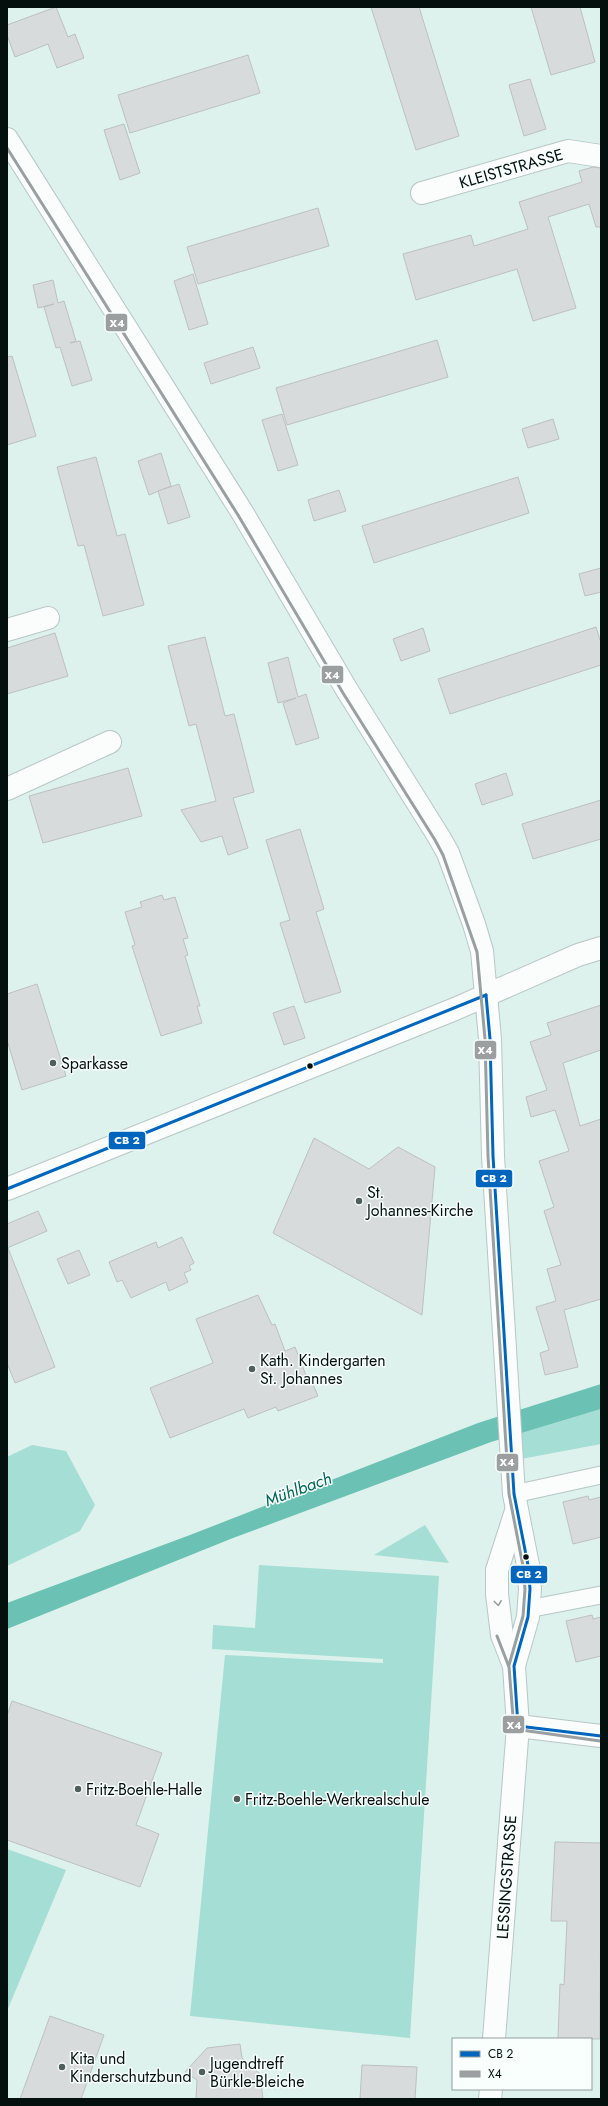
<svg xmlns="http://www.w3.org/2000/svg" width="608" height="2106" font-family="Jost,sans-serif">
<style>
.green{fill:#a5ded4}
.water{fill:#6bc2b4}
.building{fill:#d8dbdc;stroke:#bdc0c1}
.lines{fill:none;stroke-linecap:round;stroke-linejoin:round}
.pedestrian-casing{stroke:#b7c7c4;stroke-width:19}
.minor-casing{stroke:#b7c7c4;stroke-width:24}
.pedestrian{stroke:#fafdfc;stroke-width:17}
.minor{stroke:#fafdfc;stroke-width:22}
.bus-1-casing{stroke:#f8fffd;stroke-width:6}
.bus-2-casing{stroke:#f8fffd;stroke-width:6}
.bus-1{stroke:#0065bd;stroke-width:3}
.bus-2{stroke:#9b9f9f;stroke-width:3}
.oneway{stroke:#989e9d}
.poi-dot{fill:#505f5c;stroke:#f8fffd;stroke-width:1.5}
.bus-dot{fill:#04100e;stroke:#f8fffd;stroke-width:1.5}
.labels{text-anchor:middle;stroke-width:3;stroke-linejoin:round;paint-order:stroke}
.street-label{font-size:16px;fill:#04100e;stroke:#f8fffd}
.poi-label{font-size:16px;fill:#04100e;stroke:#f8fffd;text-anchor:start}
.water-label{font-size:17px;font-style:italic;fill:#006457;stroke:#f8fffd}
.line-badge{stroke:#f8fffd;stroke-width:1.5}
.badge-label{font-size:11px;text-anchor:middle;font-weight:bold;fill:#fff}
</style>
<rect width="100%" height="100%" fill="#ddf1ed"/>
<g class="green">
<path d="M601 1409V1444L521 1459 517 1434Z"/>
<path d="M32 1445 66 1451 95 1505 80 1531 7 1566V1457Z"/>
<path d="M425 1525 449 1563 374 1555Z"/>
<path d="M259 1565 439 1576 410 2038 190 2016 225 1655 383 1663V1659L212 1649 213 1625 255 1628Z"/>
<path d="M7 1849 66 1870 7 2011Z"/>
</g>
<path class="water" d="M601 1384V1409L491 1442 233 1538 7 1629V1603L190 1535 478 1423Z"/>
<g class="building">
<path d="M56 7 68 37 75 34 84 58 57 68 48 44 15 57 7 35V25Z"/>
<path d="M371 7H419L459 136 416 150Z"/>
<path d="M531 7H580L595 62 551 75Z"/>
<path d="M248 55 260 93 130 133 118 95Z"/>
<path d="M530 79 546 129 524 136 509 85Z"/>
<path d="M124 124 140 173 120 180 104 130Z"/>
<path d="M593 167 601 168V227H596L589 204 548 217 576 308 533 321 517 269 416 300 403 254 471 235 474 246 528 229 519 202 582 182 579 171Z"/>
<path d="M318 208 329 246 198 284 187 247Z"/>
<path d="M193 274 208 324 189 330 174 281Z"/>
<path d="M53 280 58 303 64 301 76 341 70 343 80 341 92 380 72 386 60 347 56 348 44 307 54 304 38 308 33 285Z"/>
<path d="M437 340 448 377 287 425 276 388Z"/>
<path d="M253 347 260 368 211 384 204 363Z"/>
<path d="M12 356 36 436 7 445V357Z"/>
<path d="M282 414 298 465 278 471 262 420Z"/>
<path d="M553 419 559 439 528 448 522 429Z"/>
<path d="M161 453 171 486 149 495 138 461Z"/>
<path d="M96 457 117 536 125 534 144 605 103 616 84 545 78 546 57 467Z"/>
<path d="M518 477 529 513 374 563 362 526Z"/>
<path d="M179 484 190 517 168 524 158 491Z"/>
<path d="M339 490 346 511 314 521 308 500Z"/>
<path d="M601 568V592L585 596 579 574Z"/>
<path d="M596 627 601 643V665L450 714 438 679Z"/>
<path d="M423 628 430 651 401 661 393 639Z"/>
<path d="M55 633 68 676 7 694V648Z"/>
<path d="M205 637 225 716 234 714 254 792 233 798 248 848 228 855 222 836 201 842 181 810 216 801 196 724 189 726 168 646Z"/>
<path d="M288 657 298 697 306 694 319 738 296 745 283 703 296 698 278 703 268 663Z"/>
<path d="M128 768 142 816 43 843 29 796Z"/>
<path d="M506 773 513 795 482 805 475 784Z"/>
<path d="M601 800V839L533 859 522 824Z"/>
<path d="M300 829 324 909 316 912 341 992 305 1003 280 923 290 920 266 840Z"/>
<path d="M162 895 164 900 175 897 188 938 183 939 188 955 185 956 200 1006H197L202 1023 161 1036 132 946 135 945 125 912 142 907 140 902Z"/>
<path d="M37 984 66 1076 22 1090 7 1040V994Z"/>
<path d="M601 1005V1050L563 1063 580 1126 601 1119V1299L564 1310 578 1367 545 1375 540 1353 549 1350 536 1307 556 1301 547 1269 561 1265 544 1211 554 1207 539 1161 569 1151 555 1110 531 1117 526 1097 547 1090 530 1042 551 1035 547 1023Z"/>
<path d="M294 1006 305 1038 284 1045 273 1013Z"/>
<path d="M314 1138 369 1169 398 1147 435 1167 422 1315 273 1233Z"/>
<path d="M38 1211 47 1231 7 1248V1224Z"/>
<path d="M182 1237 194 1263 189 1266 191 1270 184 1273 188 1282 169 1291 166 1282 131 1298 122 1280 117 1282 109 1262 156 1242 158 1248Z"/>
<path d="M8 1248 55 1367 15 1383 7 1363Z"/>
<path d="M79 1250 90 1275 68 1284 57 1259Z"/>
<path d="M258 1295 272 1325 275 1324 285 1351 295 1347 307 1378 310 1377 318 1396 278 1411 276 1407 248 1418 244 1409 170 1438 150 1388 213 1363 196 1319Z"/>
<path d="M588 1496 589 1500 601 1497V1537L573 1544 563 1502Z"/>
<path d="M592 1615 593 1619 601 1617V1656L576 1662 566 1621Z"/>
<path d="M12 1701 162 1753 136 1825 159 1834 140 1887 7 1840V1716Z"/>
<path d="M555 1842 601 1843 600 2039H558L560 1984 564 1985 567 1921H551Z"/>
<path d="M50 2016 104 2035 81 2099H20Z"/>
<path d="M240 2044 242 2058 260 2074 263 2099H196L197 2080 185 2072 207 2048Z"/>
<path d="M362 2065 417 2067 415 2099H360Z"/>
</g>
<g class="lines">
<defs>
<g id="pedestrian">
<path d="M514 1494 601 1475"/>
<path d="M528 1609 601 1595"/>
</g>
<g id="minor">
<path d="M7 139 242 512 347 690 439 837 448 853 474 924 482 951 490 1039 493 1156 514 1494 528 1565 530 1589 528 1617 514 1666"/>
<path d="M422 193 568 151 601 156"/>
<path d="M7 630 48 618"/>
<path d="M7 789 110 742"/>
<path d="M7 1189 455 1009 578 955 601 948"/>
<path d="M518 1726 601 1736"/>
<path d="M494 2039 518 1726 514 1666 502 1635 497 1594V1570L516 1511"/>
<path d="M490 2099 491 2089"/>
</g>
</defs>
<use href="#pedestrian" class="pedestrian-casing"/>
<use href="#minor" class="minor-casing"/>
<use href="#pedestrian" class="pedestrian"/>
<use href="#minor" class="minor"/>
<defs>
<g id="bus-1">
<path d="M486 995 490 1039 493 1156 514 1494 528 1565 530 1589 528 1617 514 1666 518 1726"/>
<path d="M7 1189 486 995"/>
<path d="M518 1726 601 1736"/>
</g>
<g id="bus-2">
<path d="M7 148 238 515 343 693 435 840 443 855 477 952 485 1039 488 1156 509 1494 523 1566 525 1589 523 1616 509 1665"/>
<path d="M497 1636 509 1667 514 1729 600 1741"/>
</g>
</defs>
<use href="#bus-1" class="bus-1-casing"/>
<use href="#bus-2" class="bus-2-casing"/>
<use href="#bus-1" class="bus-1"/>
<use href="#bus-2" class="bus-2"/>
</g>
<defs><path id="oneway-chevron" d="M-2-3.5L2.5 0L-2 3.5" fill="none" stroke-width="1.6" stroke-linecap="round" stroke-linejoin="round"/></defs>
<use class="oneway" href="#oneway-chevron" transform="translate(498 1603) rotate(83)"/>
<g class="poi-dot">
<circle cx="53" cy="1063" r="4"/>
<circle cx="359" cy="1201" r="4"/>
<circle cx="252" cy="1369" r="4"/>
<circle cx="78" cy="1789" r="4"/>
<circle cx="237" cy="1799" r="4"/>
<circle cx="62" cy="2067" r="4"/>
<circle cx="202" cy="2072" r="4"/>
</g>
<g class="bus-dot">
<circle cx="310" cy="1066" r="3.5"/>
<circle cx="526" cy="1557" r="3.5"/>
</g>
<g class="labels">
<g class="street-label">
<text transform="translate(511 168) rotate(-16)" y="6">KLEISTSTRASSE</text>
<text transform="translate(506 1877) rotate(-86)" y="6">LESSINGSTRASSE</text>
</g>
<g class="poi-label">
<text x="61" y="1069">Sparkasse</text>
<text x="367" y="1198">St.<tspan x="367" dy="18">Johannes-Kirche</tspan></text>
<text x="260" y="1366">Kath. Kindergarten<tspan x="260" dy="18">St. Johannes</tspan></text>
<text x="86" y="1795">Fritz-Boehle-Halle</text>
<text x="245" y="1805">Fritz-Boehle-Werkrealschule</text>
<text x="70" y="2064">Kita und<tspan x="70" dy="18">Kinderschutzbund</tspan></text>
<text x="210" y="2069">Jugendtreff<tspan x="210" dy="18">Bürkle-Bleiche</tspan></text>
</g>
<g class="water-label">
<text transform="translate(298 1489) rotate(-20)" y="6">Mühlbach</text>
</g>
</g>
<g class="line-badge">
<rect x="105" y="313" width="23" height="19" rx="4" fill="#9b9f9f"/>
<rect x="321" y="665" width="23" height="19" rx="4" fill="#9b9f9f"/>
<rect x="474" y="1040" width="23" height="20" rx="4" fill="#9b9f9f"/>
<rect x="108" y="1131" width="38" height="19" rx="4" fill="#0065bd"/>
<rect x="475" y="1169" width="38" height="19" rx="4" fill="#0065bd"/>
<rect x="496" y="1453" width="23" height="19" rx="4" fill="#9b9f9f"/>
<rect x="510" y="1565" width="38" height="19" rx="4" fill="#0065bd"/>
<rect x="502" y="1715" width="23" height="19" rx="4" fill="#9b9f9f"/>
</g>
<g class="badge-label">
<text x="117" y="327">X4</text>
<text x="332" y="679">X4</text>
<text x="485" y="1054">X4</text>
<text x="127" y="1144">CB 2</text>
<text x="494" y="1182">CB 2</text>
<text x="507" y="1466">X4</text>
<text x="529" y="1578">CB 2</text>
<text x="514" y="1729">X4</text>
</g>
<rect width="608" height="2106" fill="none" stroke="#04100e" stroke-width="16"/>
<rect x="452" y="2038" width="140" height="52" fill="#f8fffd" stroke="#969f9d"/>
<rect x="460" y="2051" width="20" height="6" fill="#0065bd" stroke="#969f9d"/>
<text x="488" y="2058" font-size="12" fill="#04100e">CB 2</text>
<rect x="460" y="2071" width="20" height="6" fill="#9b9f9f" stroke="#969f9d"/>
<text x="488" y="2078" font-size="12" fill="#04100e">X4</text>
</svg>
